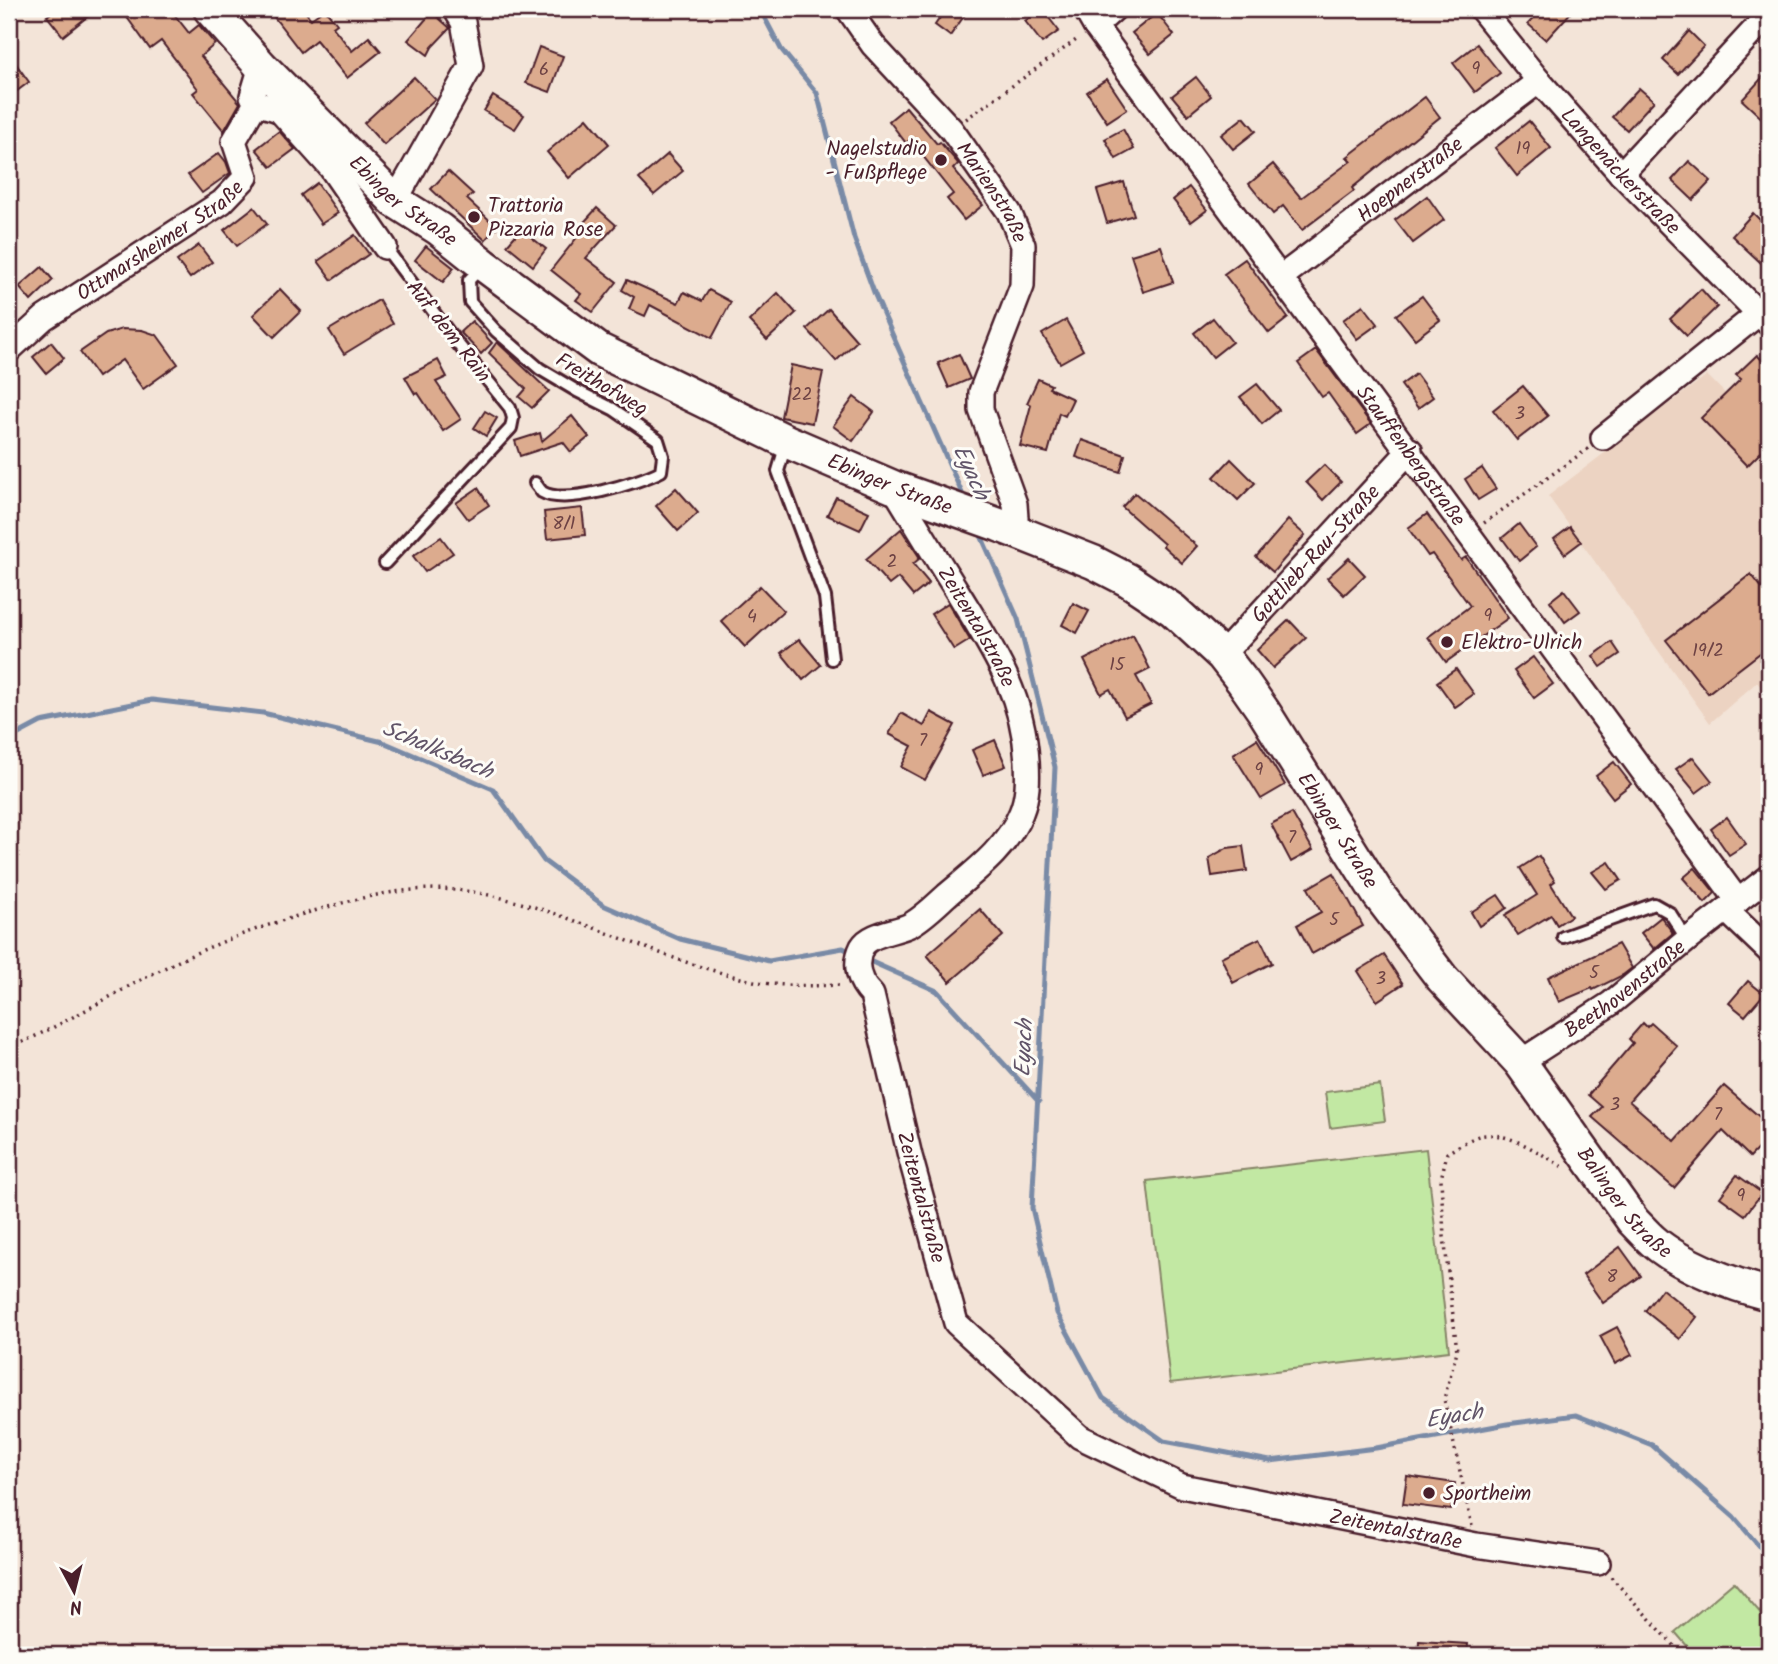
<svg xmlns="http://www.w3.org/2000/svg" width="1778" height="1664" font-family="Kalam,sans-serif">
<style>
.built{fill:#ecd3c2}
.green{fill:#c2e8a3;stroke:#868467;stroke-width:2}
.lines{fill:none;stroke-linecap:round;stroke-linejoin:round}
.stream{stroke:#798aa6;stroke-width:5}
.building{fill:#dcab8e;stroke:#4a1f2b;stroke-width:2}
.service-casing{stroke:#4a1f2b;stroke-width:16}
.minor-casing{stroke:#4a1f2b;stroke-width:28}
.secondary-casing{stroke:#4a1f2b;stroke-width:37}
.path{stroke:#4a1f2b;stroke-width:3.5;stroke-dasharray:2 5;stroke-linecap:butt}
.service{stroke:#fdfcf7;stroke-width:10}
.minor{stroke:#fdfcf7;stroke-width:23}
.secondary{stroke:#fdfcf7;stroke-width:32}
.poi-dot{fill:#4a1f2b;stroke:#fdfcf7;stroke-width:2.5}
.labels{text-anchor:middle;stroke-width:6;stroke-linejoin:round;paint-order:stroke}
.number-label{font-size:18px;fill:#6e4244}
.poi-label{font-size:21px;fill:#4a1f2b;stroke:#fdfcf7;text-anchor:start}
.street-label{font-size:21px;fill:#4a1f2b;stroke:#fdfcf7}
.water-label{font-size:23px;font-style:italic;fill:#615468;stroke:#fdfcf7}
</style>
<rect width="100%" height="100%" fill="#f3e4d8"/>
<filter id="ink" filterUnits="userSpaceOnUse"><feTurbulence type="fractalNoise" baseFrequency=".0143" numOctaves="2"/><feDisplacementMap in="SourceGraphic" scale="14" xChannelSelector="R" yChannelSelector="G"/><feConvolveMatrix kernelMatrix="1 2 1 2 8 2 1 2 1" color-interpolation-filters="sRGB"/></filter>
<g filter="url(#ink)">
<path class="built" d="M1707 375 1769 438V698L1757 682 1710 723 1548 496Z"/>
<g class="green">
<path d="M1380 1085 1385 1121 1330 1128 1325 1092Z"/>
<path d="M1426 1149 1449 1351 1170 1383 1147 1181Z"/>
<path d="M1734 1582 1769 1623V1655H1695L1675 1632Z"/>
</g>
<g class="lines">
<g class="stream">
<path d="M760 9 781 49 817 93 854 238 875 295 965 500"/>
<path d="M979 531 1018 619 1055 767 1032 1208 1057 1313 1103 1398 1164 1441 1270 1461 1376 1448 1507 1424 1576 1415 1652 1445 1734 1517 1769 1558"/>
<path d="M9 739 41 722 152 700 263 713 383 742 493 789 544 861 603 905 680 939 769 961 843 948 853 953"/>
<path d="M865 959 937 991 1039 1102"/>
</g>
</g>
<g class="building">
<path d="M57 9H97L63 36 47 16Z"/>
<path d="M136 9H170L189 33 199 25 215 44 201 56 240 103 224 131 193 93 198 89 161 41 150 49 126 16Z"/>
<path d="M284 9H303L311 19 325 9 337 24 333 27 352 51 369 37 381 51 347 78 316 40 301 52 274 17Z"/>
<path d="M946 9H969L950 36 935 25Z"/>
<path d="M1042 9 1059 31 1042 43 1025 21Z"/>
<path d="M1542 9H1574L1546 40 1528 24Z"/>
<path d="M432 12 450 28 432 47 428 55 408 40Z"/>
<path d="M1157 13 1174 35 1150 54 1132 33Z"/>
<path d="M1689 31 1704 46 1678 74 1663 60Z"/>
<path d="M1477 44 1500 73 1475 92 1453 63Z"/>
<path d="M539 47 563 56 550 92 526 83Z"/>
<path d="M9 54 29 82 9 97Z"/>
<path d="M1769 70V125L1742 100Z"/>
<path d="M414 77 435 99 384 145 364 123Z"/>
<path d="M1196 77 1211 96 1188 115 1172 96Z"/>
<path d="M1107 79 1127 109 1107 122 1087 92Z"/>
<path d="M1639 88 1654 101 1627 130 1612 117Z"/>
<path d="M493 96 524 115 515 129 484 111Z"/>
<path d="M1425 97 1440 117 1352 188 1354 191 1302 230 1283 206 1273 214 1249 184 1273 164 1301 198 1351 161 1347 157Z"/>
<path d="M906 107 937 144 940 142 957 162 958 164 953 169 983 205 964 220 947 199 953 194 910 140 906 143 889 121Z"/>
<path d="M1244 117 1256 131 1233 149 1221 135Z"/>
<path d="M587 118 609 144 569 178 547 152Z"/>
<path d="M1529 121 1551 148 1517 176 1495 148Z"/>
<path d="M1123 129 1134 149 1116 159 1105 139Z"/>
<path d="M279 131 295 149 271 167 256 149Z"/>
<path d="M219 153 226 162 230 173 202 193 188 175Z"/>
<path d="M668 154 683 171 654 195 639 179Z"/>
<path d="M1689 161 1711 181 1693 200 1672 180Z"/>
<path d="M448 171 473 194 467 199 497 227 485 240 431 189Z"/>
<path d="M1124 182 1134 215 1107 223 1097 190Z"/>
<path d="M317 183 338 213 321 224 301 195Z"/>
<path d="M1189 187 1207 210 1191 222 1173 200Z"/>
<path d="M1427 196 1444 220 1413 243 1395 220Z"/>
<path d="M254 207 267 224 237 246 224 230Z"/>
<path d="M597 208 616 225 586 258 617 282 593 312 576 300 581 294 551 270 578 236 575 232Z"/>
<path d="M1753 213 1769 229V253L1761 263 1732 236Z"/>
<path d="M521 229 546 249 533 266 507 245Z"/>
<path d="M355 235 369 254 332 280 318 261Z"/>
<path d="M199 245 212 262 190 278 177 261Z"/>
<path d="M426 246 454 268 443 282 415 260Z"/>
<path d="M1161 246 1173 282 1143 292 1131 255Z"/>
<path d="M1245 259 1288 318 1269 333 1224 274Z"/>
<path d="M42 267 53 280 31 301 19 287Z"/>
<path d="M627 280 678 303 684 292 702 301 709 290 731 302 712 338 650 305 645 316 629 309 634 297 622 290Z"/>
<path d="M280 289 301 311 274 337 253 315Z"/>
<path d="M1701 289 1717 307 1687 336 1670 319Z"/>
<path d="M778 293 796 313 767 340 749 321Z"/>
<path d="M1422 296 1440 320 1415 339 1396 315Z"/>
<path d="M379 300 393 324 344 354 329 330Z"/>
<path d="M1363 305 1378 324 1357 339 1343 320Z"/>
<path d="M829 309 857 341 836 361 807 329Z"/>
<path d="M1213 318 1232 342 1213 357 1194 333Z"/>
<path d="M1066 320 1083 350 1060 363 1042 334Z"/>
<path d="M472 321 492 343 481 354 460 332Z"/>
<path d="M122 329 142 330 157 335 178 364 143 389 122 360 98 377 80 352 106 334Z"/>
<path d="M51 342 64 358 46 373 33 357Z"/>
<path d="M497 342 549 391 532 408 519 397 526 389 489 353Z"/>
<path d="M1316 350 1371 424 1357 434 1328 393 1322 397 1298 363Z"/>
<path d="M959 354 970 379 949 388 938 363Z"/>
<path d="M1757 355 1769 367V444L1747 466 1701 418 1741 379 1736 375Z"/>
<path d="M438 360 447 377 436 382 461 419 443 431 418 393 415 394 405 377Z"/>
<path d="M791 365 823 372 812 423 781 417Z"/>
<path d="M1416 374 1433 397 1418 408 1401 385Z"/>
<path d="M1038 379 1051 385 1049 388 1073 399 1065 416 1059 413 1048 453 1020 446 1031 405 1027 403Z"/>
<path d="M1257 384 1279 410 1262 424 1240 397Z"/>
<path d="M1523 386 1548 416 1517 440 1493 410Z"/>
<path d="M854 397 874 412 853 441 833 426Z"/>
<path d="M485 411 497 418 486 436 474 428Z"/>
<path d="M572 416 589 437 571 452 563 442 520 456 515 441 540 433 542 441Z"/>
<path d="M1082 440 1125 455 1120 472 1076 457Z"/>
<path d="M1231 459 1255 483 1238 500 1214 477Z"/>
<path d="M1324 465 1341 482 1323 500 1306 482Z"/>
<path d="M1482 468 1496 489 1478 500 1465 479Z"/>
<path d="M478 488 489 505 468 519 456 503Z"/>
<path d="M676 488 698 513 678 531 656 506Z"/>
<path d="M1135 493 1197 546 1182 563 1163 546 1164 544 1122 507Z"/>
<path d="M836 497 869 512 860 530 827 515Z"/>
<path d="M582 508 585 535 547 539 544 512Z"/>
<path d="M1427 514 1461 560 1466 557 1508 618 1446 662 1428 637 1470 606 1432 554 1428 556 1408 528Z"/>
<path d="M1288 520 1305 535 1273 572 1256 557Z"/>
<path d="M1519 524 1536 547 1519 561 1502 538Z"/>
<path d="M1570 527 1581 542 1565 554 1554 539Z"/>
<path d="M901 529 920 558 913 564 929 583 913 596 898 578 889 585 866 559Z"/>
<path d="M441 537 453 553 425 572 413 556Z"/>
<path d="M1349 558 1365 575 1344 595 1327 578Z"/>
<path d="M1751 574 1769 597V646L1708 693 1666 640Z"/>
<path d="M760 586 784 611 745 647 721 621Z"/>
<path d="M1564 590 1580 611 1565 622 1550 601Z"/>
<path d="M948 603 970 640 954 650 931 614Z"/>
<path d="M1073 603 1089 611 1077 633 1062 625Z"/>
<path d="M1289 620 1306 638 1273 668 1257 650Z"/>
<path d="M1133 635 1150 669 1136 676 1151 704 1125 717 1110 689 1101 694 1084 660Z"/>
<path d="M799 639 821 665 803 680 781 653Z"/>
<path d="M1612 642 1620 654 1601 667 1593 656Z"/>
<path d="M1533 657 1553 684 1534 698 1514 671Z"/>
<path d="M1456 669 1474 694 1455 707 1437 682Z"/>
<path d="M931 712 955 725 925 780 901 767 912 746 889 734 901 713 924 726Z"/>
<path d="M1257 739 1285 785 1261 799 1233 754Z"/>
<path d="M995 740 1006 766 983 775 972 750Z"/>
<path d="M1693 757 1712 781 1696 793 1676 769Z"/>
<path d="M1614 762 1631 784 1613 798 1596 776Z"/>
<path d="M1292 813 1313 850 1291 862 1271 824Z"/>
<path d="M1727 817 1746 844 1729 855 1711 829Z"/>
<path d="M1243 846 1247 871 1212 876 1209 858 1227 848Z"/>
<path d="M1539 856 1555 881 1551 884 1571 916 1557 925 1551 915 1518 935 1505 915 1537 895 1520 868Z"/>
<path d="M1609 862 1621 880 1606 889 1592 872Z"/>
<path d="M1695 868 1715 893 1705 903 1683 878Z"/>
<path d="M1334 873 1363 926 1312 954 1297 925 1321 912 1308 888Z"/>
<path d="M1498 895 1507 908 1479 926 1471 912Z"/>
<path d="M980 909 1003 936 950 982 927 955Z"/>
<path d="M1661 917 1673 933 1654 949 1641 933Z"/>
<path d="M1260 938 1272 963 1233 983 1221 957Z"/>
<path d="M1618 944 1632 968 1623 975 1593 990 1592 988 1559 1002 1548 977Z"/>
<path d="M1384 955 1403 984 1377 1001 1358 971Z"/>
<path d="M1748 981 1764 994 1745 1016 1729 1003Z"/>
<path d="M1643 1023 1647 1027 1651 1023 1677 1046 1629 1101 1675 1141 1724 1086 1761 1118 1769 1109V1137L1750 1157 1723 1131 1674 1188 1592 1117 1602 1107 1588 1095 1633 1043 1629 1039Z"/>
<path d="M1737 1175 1762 1193 1745 1215 1720 1197Z"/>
<path d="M1620 1247 1641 1276 1603 1303 1583 1275Z"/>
<path d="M1662 1289 1697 1317 1680 1339 1645 1311Z"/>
<path d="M1617 1327 1632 1355 1615 1364 1600 1336Z"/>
<path d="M1407 1476 1455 1483 1451 1510 1403 1504Z"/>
<path d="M1419 1641 1468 1644 1467 1655H1418Z"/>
</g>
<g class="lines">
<defs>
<g id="service">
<path d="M482 267 469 280 470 302 496 331 540 369 577 391 613 409 658 440 663 456 661 471C638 483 565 506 542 492 541 491 536 484 535 483"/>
<path d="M786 444 778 471 825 597 832 659"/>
<path d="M385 563 511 428 513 418 510 408 453 338 385 247"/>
<path d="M1563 937 1654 904 1670 913 1687 940"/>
</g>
<g id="minor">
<path id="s1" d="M848 9 873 45 951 129 1009 212 1023 245 1022 286 981 392V410L1015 504 1017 532"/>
<path id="s2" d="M1085 9 1095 26C1309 318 1525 608 1738 901"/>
<path id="s3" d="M1481 9 1539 81 1621 174 1769 324"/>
<path d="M1095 26 1114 9"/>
<path d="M256 103 279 110 331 168 385 247"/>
<path d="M1621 174 1769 14"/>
<path d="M395 201 471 66 463 22 455 9"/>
<path id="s4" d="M1280 278 1539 81"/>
<path id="s5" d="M9 350 44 318 222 202 246 177 234 141 256 103 252 96 261 66"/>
<path d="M1603 438 1758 314 1769 301"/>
<path id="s6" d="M893 487C914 521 935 556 957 591 991 647 1023 692 1027 761 1028 779 1028 796 1021 813 1007 848 974 872 947 895 936 905 923 918 910 925 896 932 870 933 862 947 853 965 859 982 872 995L910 1156 956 1323 1080 1437 1182 1486 1476 1545 1598 1563"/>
<path id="s7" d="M1222 655 1410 450"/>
<path d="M1726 910 1769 951"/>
<path id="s8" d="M1520 1062 1610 1004 1687 940 1769 877"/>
</g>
<g id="secondary">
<path id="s9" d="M210 9 261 66 395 201 439 229 484 265 599 350 786 441 893 487 999 525 1093 562 1128 580 1173 610 1222 655 1243 682 1264 712 1378 894 1442 978 1520 1062 1633 1221C1639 1227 1646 1235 1653 1241 1680 1265 1733 1285 1769 1294"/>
</g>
</defs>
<use href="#service" class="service-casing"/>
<use href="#minor" class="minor-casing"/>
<use href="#secondary" class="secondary-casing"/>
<g class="path">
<path d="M966 119 1079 38"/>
<path d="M1484 523 1589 448"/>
<path d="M9 1048C69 1023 124 986 183 959 230 937 278 921 328 907 380 892 429 883 484 894 564 910 637 949 715 971 733 976 753 982 772 984 794 986 818 986 841 985"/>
<path d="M1472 1526 1444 1399 1457 1351 1444 1236 1441 1179 1447 1153C1456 1148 1466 1141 1476 1137 1503 1127 1541 1154 1563 1167"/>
<path d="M1611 1577 1683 1655"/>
</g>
<use href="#service" class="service"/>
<use href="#minor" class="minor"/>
<use href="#secondary" class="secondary"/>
</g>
</g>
<g class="poi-dot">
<circle cx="941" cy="160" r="7"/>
<circle cx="474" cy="217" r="7"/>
<circle cx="1447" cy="642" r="7"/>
<circle cx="1429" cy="1493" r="7"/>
</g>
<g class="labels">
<g class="number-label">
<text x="1476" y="74">9</text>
<text x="544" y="75">6</text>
<text x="1523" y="154">19</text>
<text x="802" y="400">22</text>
<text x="1520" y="419">3</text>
<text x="564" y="529">8/1</text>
<text x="892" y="567">2</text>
<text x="1488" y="621">9</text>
<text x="752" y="622">4</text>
<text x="1708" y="656">19/2</text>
<text x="1117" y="670">15</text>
<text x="923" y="746">7</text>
<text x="1259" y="775">9</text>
<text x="1292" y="843">7</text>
<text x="1334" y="925">5</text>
<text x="1594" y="978">5</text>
<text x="1381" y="984">3</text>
<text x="1615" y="1110">3</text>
<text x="1718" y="1120">7</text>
<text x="1741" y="1201">9</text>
<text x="1612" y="1282">8</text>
</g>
<g class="poi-label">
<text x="927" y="155" text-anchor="end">Nagelstudio<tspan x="927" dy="24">- Fußpflege</tspan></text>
<text x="488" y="212">Trattoria<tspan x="488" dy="24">Pizzaria Rose</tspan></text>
<text x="1461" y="649">Elektro-Ulrich</text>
<text x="1443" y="1500">Sportheim</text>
</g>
<g class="street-label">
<text dy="7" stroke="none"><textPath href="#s3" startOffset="214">Langenäckerstraße</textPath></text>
<text dy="7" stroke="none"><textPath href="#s4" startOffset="163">Hoepnerstraße</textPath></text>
<text dy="7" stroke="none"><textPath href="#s1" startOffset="234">Marienstraße</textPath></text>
<text dy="7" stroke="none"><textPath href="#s9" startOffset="273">Ebinger Straße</textPath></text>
<text dy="7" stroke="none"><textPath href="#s5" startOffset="187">Ottmarsheimer Straße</textPath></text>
<text transform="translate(449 331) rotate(52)" y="7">Auf dem Rain</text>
<text transform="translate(602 384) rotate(31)" y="7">Freithofweg</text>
<text dy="7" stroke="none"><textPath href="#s2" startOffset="553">Stauffenbergstraße</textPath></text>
<text dy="7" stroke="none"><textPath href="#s9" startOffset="840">Ebinger Straße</textPath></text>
<text dy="7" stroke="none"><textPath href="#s7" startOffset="138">Gottlieb-Rau-Straße</textPath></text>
<text dy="7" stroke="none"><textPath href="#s6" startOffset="163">Zeitentalstraße</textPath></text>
<text dy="7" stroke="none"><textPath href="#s9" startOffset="1428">Ebinger Straße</textPath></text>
<text dy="7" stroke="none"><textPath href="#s8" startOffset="128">Beethovenstraße</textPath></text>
<text dy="7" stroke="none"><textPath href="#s6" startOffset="835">Zeitentalstraße</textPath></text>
<text dy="7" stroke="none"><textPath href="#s9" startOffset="1899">Balinger Straße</textPath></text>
<text dy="7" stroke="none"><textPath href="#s6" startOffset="1465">Zeitentalstraße</textPath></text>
</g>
<g class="water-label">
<text transform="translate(972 472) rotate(66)" y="8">Eyach</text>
<text transform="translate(438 749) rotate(23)" y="8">Schalksbach</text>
<text transform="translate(1023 1048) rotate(-87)" y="8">Eyach</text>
<text transform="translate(1454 1415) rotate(-9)" y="8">Eyach</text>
</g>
</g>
<rect width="1778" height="1664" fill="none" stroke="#fdfcf7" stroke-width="35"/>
<rect x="18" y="18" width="1743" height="1629" fill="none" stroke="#4a1f2b" stroke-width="2.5" filter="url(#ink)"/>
<g transform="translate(74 1591) rotate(173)" stroke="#fdfcf7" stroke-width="5" paint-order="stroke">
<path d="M0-5L12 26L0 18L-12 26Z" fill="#4a1f2b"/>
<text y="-10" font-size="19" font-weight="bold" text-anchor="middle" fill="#4a1f2b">N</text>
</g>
</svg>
